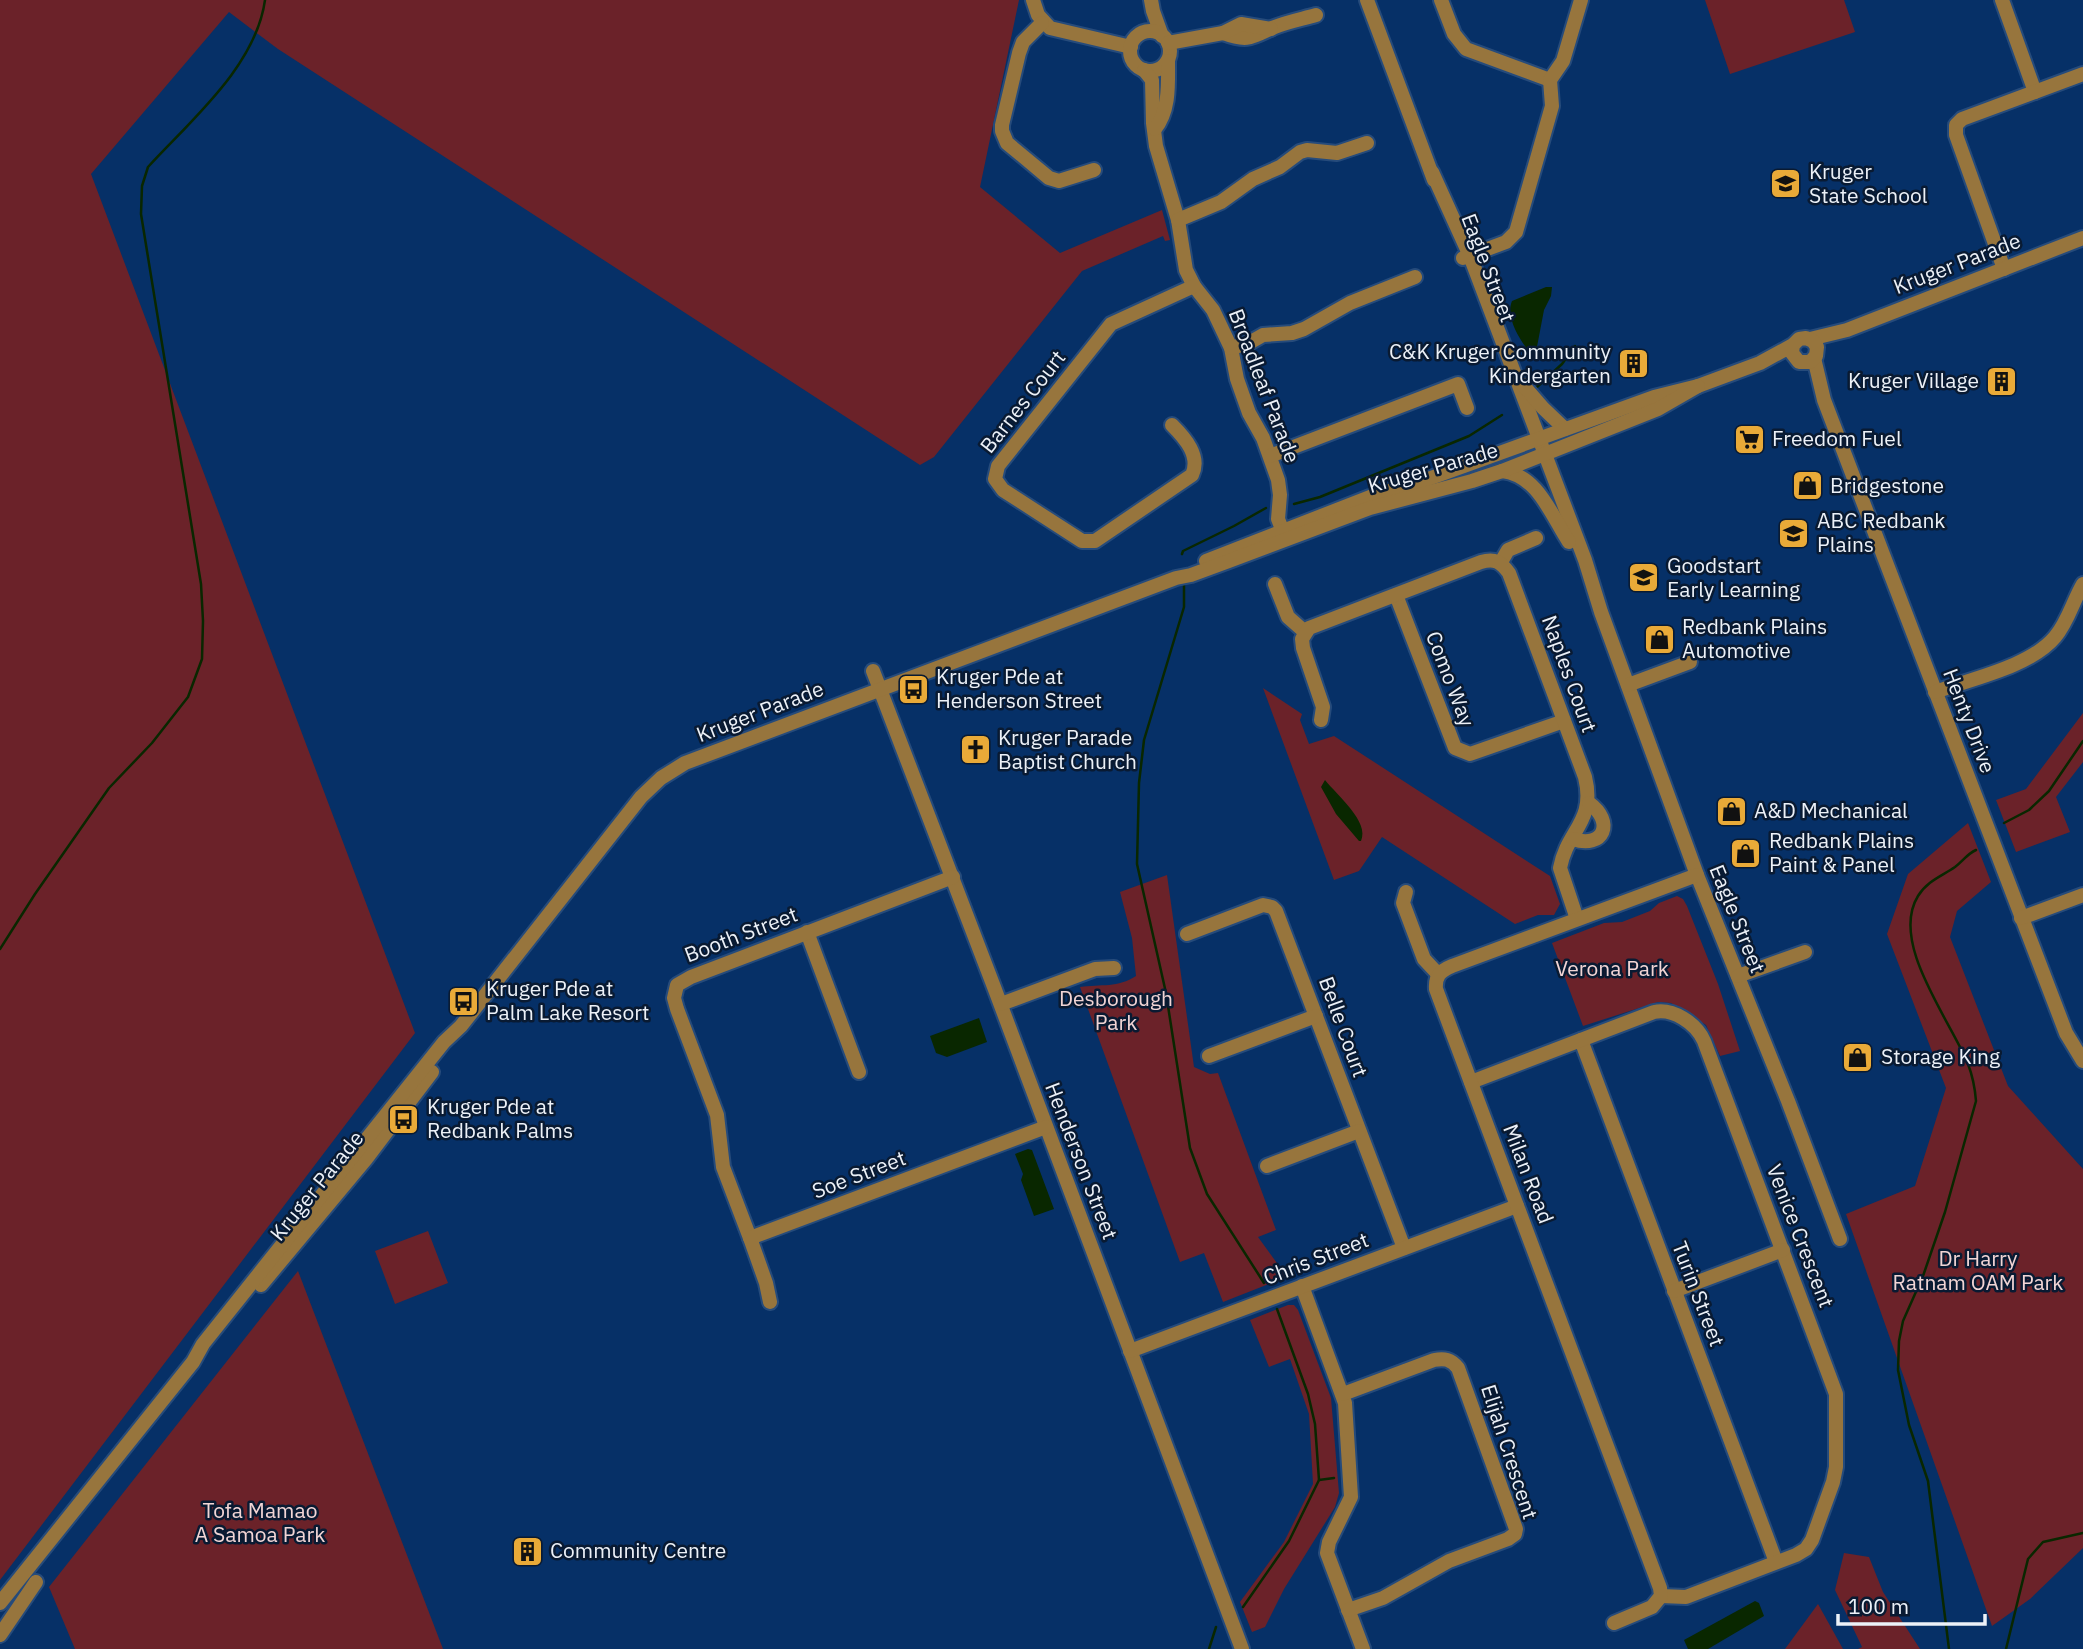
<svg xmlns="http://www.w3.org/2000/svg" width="2083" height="1649" font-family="'IBM Plex Sans',sans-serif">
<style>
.green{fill:#6b2229}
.water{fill:#092700}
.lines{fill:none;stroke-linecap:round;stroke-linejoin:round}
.stream{stroke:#092700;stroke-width:2.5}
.minor-casing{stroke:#264b7b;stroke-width:18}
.minor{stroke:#97753d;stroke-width:14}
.labels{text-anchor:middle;stroke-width:5;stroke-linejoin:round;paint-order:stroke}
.poi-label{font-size:21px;fill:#ecf1f8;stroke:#091a32;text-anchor:start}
.street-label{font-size:21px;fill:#ecf1f8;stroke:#091a32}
.park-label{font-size:21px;fill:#f2d5d5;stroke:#091a32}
</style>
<rect width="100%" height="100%" fill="#063067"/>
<g class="green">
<path d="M0 0H1019L980 187 1060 253 1162 210 1170 240 1165 241 1163 236 1082 271 934 457 920 465 278 49 229 12 91 174 415 1033 0 1580Z"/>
<path d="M1705 0H1844L1855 32 1730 74Z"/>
<path d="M1263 688 1302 714 1300 720 1309 744 1334 736 1550 876 1560 904 1554 915H1538L1515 924 1382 837 1359 871 1334 880Z"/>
<path d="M2083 713V762L2056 797 2070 832 2016 852 1996 800 2026 789Z"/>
<path d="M1968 823 1991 882 1957 911 1950 937 2008 1086 2083 1169V1548L2030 1599 1992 1626 1846 1214 1915 1186 1946 1088 1887 934 1908 874Z"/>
<path d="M1167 875 1194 1067 1210 1074 1218 1073 1276 1230 1258 1237 1287 1277 1223 1302 1204 1253 1180 1262 1080 987C1101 984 1118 988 1136 976L1132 938 1120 892Z"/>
<path d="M1677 896 1683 899 1687 906 1718 984 1740 1051 1720 1056 1706 1025 1671 1003 1658 1002 1583 1026 1552 943 1604 923 1622 922 1650 911 1659 903Z"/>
<path d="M428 1231 448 1283 395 1304 375 1251Z"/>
<path d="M298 1271 443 1649H75L49 1587Z"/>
<path d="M1288 1305H1294L1298 1310 1331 1398 1339 1493 1335 1507 1284 1589 1265 1627 1252 1632 1240 1602 1284 1542 1313 1484 1309 1414 1290 1359 1269 1367 1250 1320Z"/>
<path d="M1844 1553 1869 1557 1883 1592 1920 1649H1858L1862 1647 1835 1590Z"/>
<path d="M1818 1604 1843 1649H1785Z"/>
</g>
<g class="water">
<path d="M1546 287H1552L1551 296 1544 310 1536 352 1530 353C1520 340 1505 317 1512 301Z"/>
<path d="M1325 780C1337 795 1370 822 1361 841H1359L1336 814 1321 787Z"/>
<path d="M979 1018 987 1042 947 1057 936 1053 930 1036Z"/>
<path d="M1028 1149 1032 1150 1054 1209 1034 1216 1021 1180 1023 1174 1015 1154Z"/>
<path d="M1755 1601 1759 1603 1764 1616 1708 1649H1688L1684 1640Z"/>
</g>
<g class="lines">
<g class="stream">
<path d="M1537 387 1562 364 1575 346"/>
<path d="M1294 504 1320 497 1469 436 1502 415"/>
<path d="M1182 554 1183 551 1234 526 1266 508"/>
<path d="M1184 585V607L1144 740 1139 783 1137 864 1166 993 1190 1148 1207 1194 1264 1283"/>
<path d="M2004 823 2029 810 2049 791 2083 741"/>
<path d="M0 949 35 894 109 788 152 743 188 697 202 659 203 621 201 584 141 214 142 186 148 167C191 120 256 66 265 0"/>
<path d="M1319 1480 1334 1478"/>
<path d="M1243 1607 1289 1541 1319 1480 1315 1424 1308 1394 1277 1309"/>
<path d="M1209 1649 1216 1627"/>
<path d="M1949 1649 1928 1481 1909 1425 1898 1370 1899 1341 1903 1321 1923 1276 1945 1212 1976 1101C1975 1088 1973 1077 1968 1064 1951 1021 1889 943 1918 896 1927 881 1942 876 1955 867 1963 861 1967 854 1976 850"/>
<path d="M2006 1649 2028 1559 2043 1542 2083 1533"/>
</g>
<defs>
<g id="minor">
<path d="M1033 0 1038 15 1050 28 1131 47"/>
<path d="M1151 0 1153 11 1162 36"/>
<path d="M1367 0 1434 180"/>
<path d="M1441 0 1454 34 1466 49 1550 80"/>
<path d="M2002 0 2035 92"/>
<path d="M1042 23 1023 42 1019 53 1002 125V131L1007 143 1049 178 1059 181 1094 170"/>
<circle cx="1150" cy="51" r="20"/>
<path d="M1223 33C1247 42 1251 38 1272 28 1286 22 1302 19 1316 15"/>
<path d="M1168 43 1223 33 1241 24 1271 29"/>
<path d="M1144 70 1152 80 1153 123 1156 146 1178 220 1186 270 1194 286 1213 310 1231 348 1237 379 1249 413 1263 438 1278 480 1280 495 1278 519 1286 539"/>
<path d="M1155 129C1170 110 1168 84 1168 61"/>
<path d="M1432 172 1470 256 1585 560 1601 612 1697 875 1788 1101 1840 1239"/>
<path d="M1178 220 1221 202 1253 179 1280 167 1300 152 1307 150 1337 153 1367 143"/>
<path d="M1463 258 1506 242 1516 232 1552 106 1550 80 1563 61 1581 0"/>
<path d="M2004 269 1956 135V125L1962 119 2083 74"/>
<path d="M1810 339 1847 330 2083 238"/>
<path d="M1231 348 1249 343 1263 335 1292 333 1304 329 1350 303 1415 277"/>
<path d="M1814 358 1824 400 2066 1033 2083 1061"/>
<path d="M1523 385 1543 408 1565 429"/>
<path d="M1172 425C1185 438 1201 456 1192 475L1095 541H1082L1003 490 995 479 998 466 1111 324 1194 286"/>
<path d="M1270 456 1458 384 1467 408"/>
<path d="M1502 471C1538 475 1551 515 1569 542"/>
<path d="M1206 561 1370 497 1428 479 1654 397 1698 386 1760 363 1793 345 1799 339 1806 338 1813 341 1817 347 1816 356 1810 362H1799L1792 353 1793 345"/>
<path d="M1501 562 1508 550 1536 538"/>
<path d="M1275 584 1288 617 1305 632"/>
<path d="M1396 595 1455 748 1470 754 1564 721"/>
<path d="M873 671 994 987 1242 1649"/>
<path d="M1628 685 1690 662"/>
<path d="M1935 692C1970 679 2030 667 2055 637 2068 622 2073 601 2083 584"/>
<path d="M1321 720 1323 707 1303 648 1302 639 1309 628 1481 562C1495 558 1501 562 1509 573L1585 777C1596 822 1567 830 1560 868L1577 919"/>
<path d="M1573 839C1604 849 1615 822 1589 803"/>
<path d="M1406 892 1403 903 1424 959 1438 974"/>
<path d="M2021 918 2083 895"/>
<path d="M807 932 859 1072"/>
<path d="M1187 934 1263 905 1272 907 1276 911 1404 1248"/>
<path d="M1738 976 1805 952"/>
<path d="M1001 1004 1095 969 1114 968"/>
<path d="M1581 1040 1776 1562"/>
<path d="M1209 1056 1316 1016"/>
<path d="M1471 1082 1654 1012C1673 1008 1696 1023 1704 1041L1836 1394V1467L1833 1482 1812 1540 1806 1549 1796 1555 1686 1597 1661 1596"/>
<path d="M1267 1166 1359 1131"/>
<path d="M750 1238 723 1167 717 1115 677 1009 674 998 677 985 691 977 953 877"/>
<path d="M261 1285 366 1159 432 1072"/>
<path d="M1302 1286 1345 1403 1351 1497 1329 1542 1327 1553 1363 1649"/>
<path d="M1674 1291 1783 1250"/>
<path d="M770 1302 766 1283 750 1238 1046 1127"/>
<path d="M1130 1351 1517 1206"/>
<path d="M1343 1394 1434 1360C1444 1358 1451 1359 1458 1368L1516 1529 1515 1534 1508 1539 1449 1561 1383 1598 1348 1610"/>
<path d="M0 1603 193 1362 203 1344 444 1042 461 1026 641 797 661 778 685 763 1176 578 1191 575 1229 561 1370 508 1472 481 1502 471 1658 409 1698 386"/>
<path d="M1614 1623 1652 1607 1661 1596 1660 1588 1436 989C1435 976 1440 971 1452 966L1697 875"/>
<path d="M0 1635 36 1582"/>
</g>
</defs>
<use href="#minor" class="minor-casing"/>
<use href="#minor" class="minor"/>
</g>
<defs>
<symbol id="school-square" viewBox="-11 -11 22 22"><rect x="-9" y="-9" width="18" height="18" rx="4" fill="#e9aa38" stroke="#091a32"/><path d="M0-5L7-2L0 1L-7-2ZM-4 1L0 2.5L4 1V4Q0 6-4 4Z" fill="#111"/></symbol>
<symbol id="building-square" viewBox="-11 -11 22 22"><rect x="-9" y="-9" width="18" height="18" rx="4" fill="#e9aa38" stroke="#091a32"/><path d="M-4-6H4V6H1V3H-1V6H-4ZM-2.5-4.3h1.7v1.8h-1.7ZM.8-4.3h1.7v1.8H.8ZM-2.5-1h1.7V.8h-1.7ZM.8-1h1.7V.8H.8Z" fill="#111"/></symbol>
<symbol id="supermarket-square" viewBox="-11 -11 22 22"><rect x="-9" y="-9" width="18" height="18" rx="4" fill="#e9aa38" stroke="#091a32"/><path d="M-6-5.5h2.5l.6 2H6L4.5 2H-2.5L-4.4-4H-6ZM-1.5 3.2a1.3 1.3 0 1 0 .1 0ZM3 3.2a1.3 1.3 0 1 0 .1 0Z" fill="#111"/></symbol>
<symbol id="shop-square" viewBox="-11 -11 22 22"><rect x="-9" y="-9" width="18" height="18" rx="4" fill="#e9aa38" stroke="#091a32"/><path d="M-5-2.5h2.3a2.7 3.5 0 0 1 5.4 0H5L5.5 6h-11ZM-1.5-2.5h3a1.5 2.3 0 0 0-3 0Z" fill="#111"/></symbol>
<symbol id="bus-square" viewBox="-11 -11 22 22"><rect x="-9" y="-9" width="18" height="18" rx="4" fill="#e9aa38" stroke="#091a32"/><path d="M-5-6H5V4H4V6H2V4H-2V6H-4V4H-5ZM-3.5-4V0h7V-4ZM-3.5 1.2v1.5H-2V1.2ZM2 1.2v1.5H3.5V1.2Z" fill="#111"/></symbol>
<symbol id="church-square" viewBox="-11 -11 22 22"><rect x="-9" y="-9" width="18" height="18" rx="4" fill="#e9aa38" stroke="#091a32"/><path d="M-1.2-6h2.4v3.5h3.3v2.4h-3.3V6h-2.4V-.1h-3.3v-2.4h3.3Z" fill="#111"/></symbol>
</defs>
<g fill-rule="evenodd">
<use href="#school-square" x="1768" y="166" width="35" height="35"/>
<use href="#building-square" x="1616" y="346" width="35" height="35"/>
<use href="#building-square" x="1984" y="364" width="35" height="35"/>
<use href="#supermarket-square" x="1732" y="422" width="35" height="35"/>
<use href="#shop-square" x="1790" y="468" width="35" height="35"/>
<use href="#school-square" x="1776" y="516" width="35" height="35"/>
<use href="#school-square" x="1626" y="560" width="35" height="35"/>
<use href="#shop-square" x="1642" y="622" width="35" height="35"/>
<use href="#bus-square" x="896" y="672" width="35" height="35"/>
<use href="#church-square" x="958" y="732" width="35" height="35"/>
<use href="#shop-square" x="1714" y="794" width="35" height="35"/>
<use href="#shop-square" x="1728" y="836" width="35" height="35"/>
<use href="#bus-square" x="446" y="984" width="35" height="35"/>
<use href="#shop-square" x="1840" y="1040" width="35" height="35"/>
<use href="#bus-square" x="386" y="1102" width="35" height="35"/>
<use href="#building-square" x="510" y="1534" width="35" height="35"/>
</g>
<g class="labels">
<g class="poi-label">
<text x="1809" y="179">Kruger<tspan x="1809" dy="24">State School</tspan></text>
<text x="1611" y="359" text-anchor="end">C&amp;K Kruger Community<tspan x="1611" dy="24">Kindergarten</tspan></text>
<text x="1979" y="388" text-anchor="end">Kruger Village</text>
<text x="1772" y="446">Freedom Fuel</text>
<text x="1830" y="493">Bridgestone</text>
<text x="1817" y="528">ABC Redbank<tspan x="1817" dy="24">Plains</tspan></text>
<text x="1667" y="573">Goodstart<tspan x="1667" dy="24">Early Learning</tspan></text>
<text x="1682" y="634">Redbank Plains<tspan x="1682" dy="24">Automotive</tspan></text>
<text x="936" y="684">Kruger Pde at<tspan x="936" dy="24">Henderson Street</tspan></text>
<text x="998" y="745">Kruger Parade<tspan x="998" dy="24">Baptist Church</tspan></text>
<text x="1754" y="818">A&amp;D Mechanical</text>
<text x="1769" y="848">Redbank Plains<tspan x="1769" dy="24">Paint &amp; Panel</tspan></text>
<text x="486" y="996">Kruger Pde at<tspan x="486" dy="24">Palm Lake Resort</tspan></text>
<text x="1881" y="1064">Storage King</text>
<text x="427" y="1114">Kruger Pde at<tspan x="427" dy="24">Redbank Palms</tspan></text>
<text x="550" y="1558">Community Centre</text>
</g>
<g class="street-label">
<text transform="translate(1957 264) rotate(-21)" y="7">Kruger Parade</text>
<text transform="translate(1488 268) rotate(69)" y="7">Eagle Street</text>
<text transform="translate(1264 386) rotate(69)" y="7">Broadleaf Parade</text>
<text transform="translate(1023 402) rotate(-52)" y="7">Barnes Court</text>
<text transform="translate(1433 468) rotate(-16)" y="7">Kruger Parade</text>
<text transform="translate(1569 674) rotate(70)" y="7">Naples Court</text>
<text transform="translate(1450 679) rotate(69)" y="7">Como Way</text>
<text transform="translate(760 712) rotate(-21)" y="7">Kruger Parade</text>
<text transform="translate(1969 721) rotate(69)" y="7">Henty Drive</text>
<text transform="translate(1737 919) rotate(68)" y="7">Eagle Street</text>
<text transform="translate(741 935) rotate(-21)" y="7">Booth Street</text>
<text transform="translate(1343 1027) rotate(70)" y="7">Belle Court</text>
<text transform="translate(1081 1161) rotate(69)" y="7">Henderson Street</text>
<text transform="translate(1528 1174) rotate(69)" y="7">Milan Road</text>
<text transform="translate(859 1175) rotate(-21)" y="7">Soe Street</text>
<text transform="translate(317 1186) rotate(-51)" y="7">Kruger Parade</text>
<text transform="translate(1800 1236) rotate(69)" y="7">Venice Crescent</text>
<text transform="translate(1316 1259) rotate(-21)" y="7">Chris Street</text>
<text transform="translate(1698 1294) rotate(69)" y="7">Turin Street</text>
<text transform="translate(1509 1452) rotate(72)" y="7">Elijah Crescent</text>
</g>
<g class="park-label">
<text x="1612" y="976">Verona Park</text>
<text x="1116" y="1006">Desborough<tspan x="1116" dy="24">Park</tspan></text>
<text x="1978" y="1266">Dr Harry<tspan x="1978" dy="24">Ratnam OAM Park</tspan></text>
<text x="260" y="1518">Tofa Mamao<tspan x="260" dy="24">A Samoa Park</tspan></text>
</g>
</g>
<path d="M1838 1614v10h147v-10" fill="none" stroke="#ecf1f8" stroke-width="3.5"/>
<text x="1848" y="1614" font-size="21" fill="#ecf1f8" stroke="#091a32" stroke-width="5" paint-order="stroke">100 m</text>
</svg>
